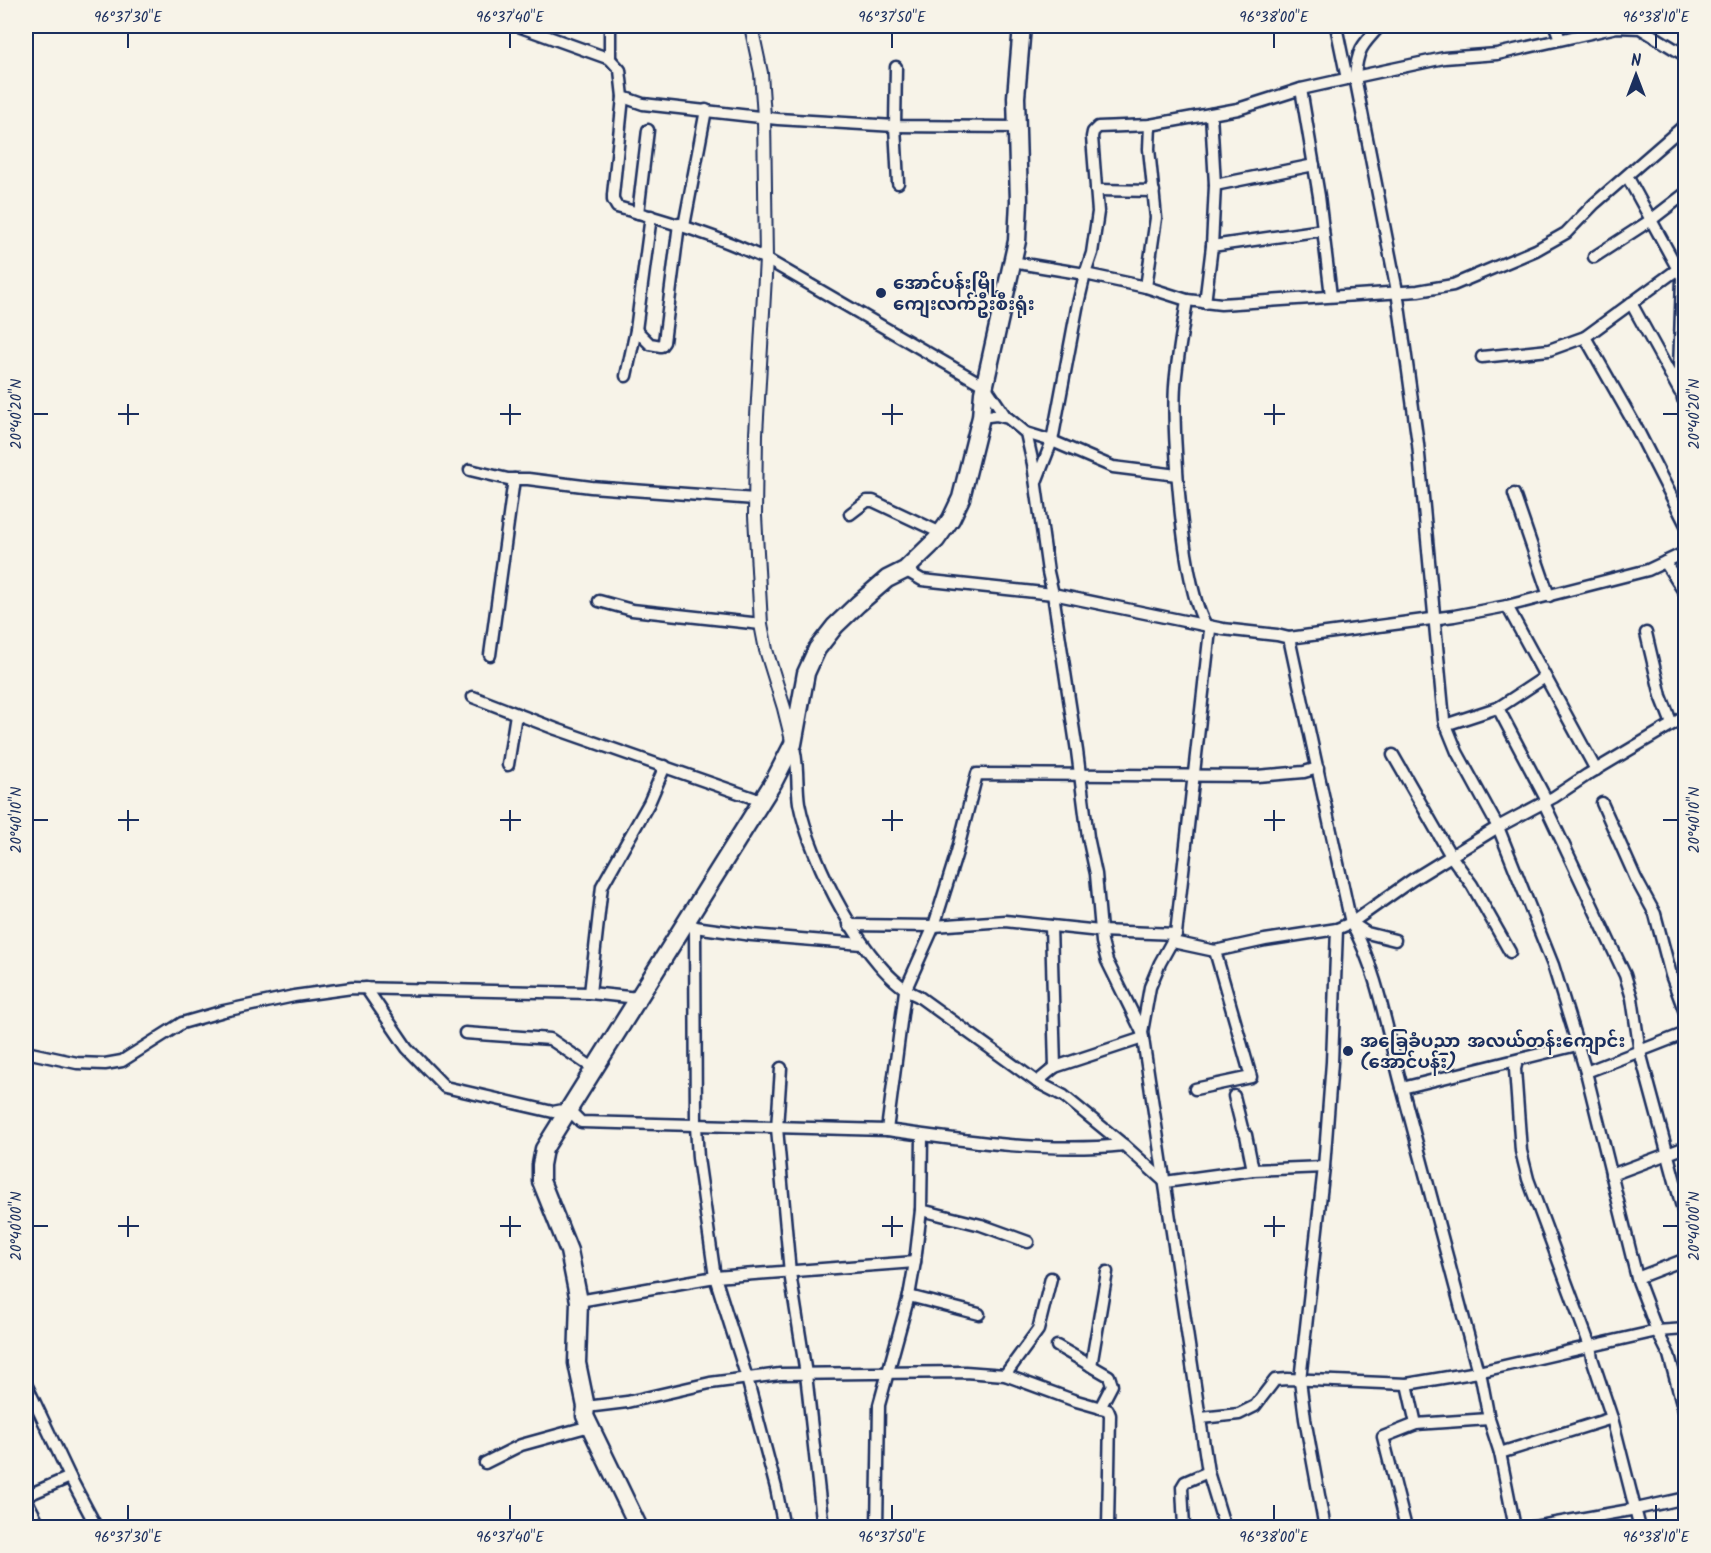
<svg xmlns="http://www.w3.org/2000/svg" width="1711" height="1553" font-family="Kalam,'Noto Sans Myanmar',sans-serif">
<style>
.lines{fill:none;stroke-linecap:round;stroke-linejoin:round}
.minor-casing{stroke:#1b2f5e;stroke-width:15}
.tertiary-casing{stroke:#1b2f5e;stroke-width:16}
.primary-casing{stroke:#1b2f5e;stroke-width:21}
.minor{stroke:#f7f3e8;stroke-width:10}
.tertiary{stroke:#f7f3e8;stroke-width:12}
.primary{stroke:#f7f3e8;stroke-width:16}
.ticks{fill:none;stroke:#1b2f5e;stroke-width:2}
.poi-dot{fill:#1b2f5e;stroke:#f7f3e8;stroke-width:2}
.labels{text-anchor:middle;stroke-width:4.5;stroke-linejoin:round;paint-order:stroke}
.poi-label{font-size:18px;font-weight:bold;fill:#1b2f5e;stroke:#f7f3e8;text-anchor:start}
.neatline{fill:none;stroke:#1b2f5e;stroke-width:2}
.ticks-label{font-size:15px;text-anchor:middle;fill:#1b2f5e}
</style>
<rect width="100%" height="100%" fill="#f7f3e8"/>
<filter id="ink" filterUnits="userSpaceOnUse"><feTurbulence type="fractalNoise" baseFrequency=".0167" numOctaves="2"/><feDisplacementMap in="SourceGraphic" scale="12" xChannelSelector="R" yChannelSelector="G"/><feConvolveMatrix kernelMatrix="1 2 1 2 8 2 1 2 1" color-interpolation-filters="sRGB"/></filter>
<g filter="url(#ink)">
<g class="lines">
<defs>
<g id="minor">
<path d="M518 26 610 59 620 70 623 97 643 104 778 119 895 126 1015 127"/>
<path d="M1336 26 1347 79"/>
<path d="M1380 26C1362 45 1357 50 1355 77L1397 291 1418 444 1444 720 1457 752 1498 827 1553 965 1586 1072 1637 1278 1657 1331 1669 1355 1686 1418"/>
<path d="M1555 26 1560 39"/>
<path d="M610 59V26"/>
<path d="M896 67 895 126 898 183"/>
<path d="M1301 89 1319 196 1331 296"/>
<path d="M623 97 613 195V200L617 207C668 221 718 236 766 259L985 386 1006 417"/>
<path d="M1627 176 1686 284"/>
<path d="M1215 185 1314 165"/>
<path d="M1096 190 1154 191"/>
<path d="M638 213 648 130"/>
<path d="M684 226 706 110"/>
<path d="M1212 246 1323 230"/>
<path d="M1594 257 1651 220 1686 193"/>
<path d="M1012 262 1085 274 1146 287 1187 300 1221 304 1418 291 1453 285 1536 250 1566 233 1594 204 1686 124"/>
<path d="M1682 278 1679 373 1683 399"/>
<path d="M1146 287 1156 218 1149 149 1150 125"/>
<path d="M1205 303 1212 246 1215 185 1211 114"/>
<path d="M1631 303 1680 392"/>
<path d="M636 330 650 344 661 346 664 342 679 224"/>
<path d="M1585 337 1636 427 1686 525"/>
<path d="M1482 357 1549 350 1585 337 1686 263"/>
<path d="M626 376 636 330 651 216"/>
<path d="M981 417 996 415 1008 418 1026 433 1033 464 1048 572 1053 594 1077 751 1088 837 1096 874 1102 942 1107 961 1142 1032 1208 1472 1225 1528"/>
<path d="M1026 433 1052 441 1113 467 1177 475"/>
<path d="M470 470 508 479H528L591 487 755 499"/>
<path d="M1036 482 1052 441 1077 308 1085 274 1092 253 1098 212 1092 137 1093 132 1098 127 1150 125 1238 109 1301 89 1355 77 1444 58 1497 54 1617 27 1640 28 1686 56"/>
<path d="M1514 494 1549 596"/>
<path d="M850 514 867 501H873L941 533"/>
<path d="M1665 562 1686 595"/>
<path d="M905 570 922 580 1053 594 1223 629 1277 635 1289 638 1454 616 1507 606 1648 570 1686 552"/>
<path d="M599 601 632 610 761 624"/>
<path d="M1507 606 1596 770"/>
<path d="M1646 633 1661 696 1672 724"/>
<path d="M1289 638 1351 923C1376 966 1387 1030 1400 1080 1426 1177 1452 1274 1478 1372L1481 1377 1489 1419 1500 1453 1515 1528"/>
<path d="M490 655 514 479"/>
<path d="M1545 677 1498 708 1547 801"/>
<path d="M473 697 556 729 762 801"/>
<path d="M1445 725 1500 707"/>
<path d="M793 744C799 763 796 783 799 803 809 857 866 974 918 996L1037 1082 1064 1096 1124 1145 1165 1182 1253 1170 1324 1167"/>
<path d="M1393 755 1451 856 1472 885 1510 952"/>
<path d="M508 765 516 714"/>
<path d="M1544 803 1625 975 1632 998 1640 1052 1686 1222"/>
<path d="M1602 803 1636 879 1655 914 1671 975 1686 1015"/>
<path d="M687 920 695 927 696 1126 698 1158 715 1277 747 1378 776 1488 784 1528"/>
<path d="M1353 924 1367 933 1395 940"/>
<path d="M849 925 934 926 1005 921 1100 931 1176 934"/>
<path d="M1051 926 1055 1067"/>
<path d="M695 927 752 935 862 944"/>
<path d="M1173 942 1215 951 1265 940 1337 929 1351 923 1412 880 1498 827 1554 797 1587 775 1686 716"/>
<path d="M366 988 407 1048 445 1087 553 1112 568 1109 581 1122 887 1130C966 1141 1044 1153 1124 1145"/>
<path d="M590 993 602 886 649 803 665 766"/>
<path d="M1142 1032 1150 987 1160 963 1176 934 1210 630C1182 603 1172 429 1175 386 1177 358 1183 328 1187 300"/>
<path d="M465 1033 550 1039 593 1068"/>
<path d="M26 1052 77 1063 105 1064 122 1061 182 1023 224 1011 294 996 352 988 590 993 638 998"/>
<path d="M1517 1061 1515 1069 1521 1151 1528 1179 1590 1346 1592 1358 1612 1418 1640 1528"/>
<path d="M781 1068 777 1128 790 1273 806 1374 823 1528"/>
<path d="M1586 1072 1686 1033"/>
<path d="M1037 1082 1055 1067 1143 1038"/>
<path d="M1402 1088 1577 1045"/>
<path d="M1195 1089 1251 1077 1215 951"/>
<path d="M1234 1096 1242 1128 1246 1135 1253 1170"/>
<path d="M887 1130 905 991 934 926 957 852 977 774 1257 776 1304 772 1318 768"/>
<path d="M1611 1175 1686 1147"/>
<path d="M921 1210 981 1225 1028 1242"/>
<path d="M1637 1278 1686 1259"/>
<path d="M909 1296 979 1314"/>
<path d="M579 1301 715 1277 915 1262"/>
<path d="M1057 1346 1109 1376 1112 1385 1100 1408"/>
<path d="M1091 1366 1107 1272"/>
<path d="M1005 1375 1038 1330 1051 1278"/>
<path d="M26 1384 70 1477 97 1528"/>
<path d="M1407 1384 1416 1424"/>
<path d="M586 1407 627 1402 710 1383 780 1374 965 1372 1005 1375 1073 1400 1108 1410 1110 1415 1108 1528"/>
<path d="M1201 1418 1239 1414 1255 1406 1275 1380 1287 1379 1407 1384 1478 1372 1657 1331 1686 1329"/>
<path d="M1500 1453 1612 1418"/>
<path d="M485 1463 521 1445 590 1426"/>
<path d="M26 1496 70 1477"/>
<path d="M26 1499 41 1528"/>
<path d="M877 1528 879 1405 909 1296 915 1262 921 1210 922 1136"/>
<path d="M1184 1528 1182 1487 1185 1482 1208 1472"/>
<path d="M1325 1528 1305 1419 1300 1380 1324 1167 1332 1062 1337 929"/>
<path d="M1406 1528 1383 1437 1416 1424 1489 1419"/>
<path d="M1528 1528 1636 1509 1686 1498"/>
</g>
<path id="tertiary" d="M751 26 761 73 764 117 766 259 756 434 755 516 761 624 766 650 784 708 792 740"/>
<path id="primary" d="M639 1528 585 1416 586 1407 577 1363 579 1301 569 1251 541 1181V1165L544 1149 773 783 793 744 806 673 817 649 835 626 858 604 887 579 905 570 936 540 951 519 961 498 981 417 983 393 1017 241 1019 201 1016 97 1022 26"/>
</defs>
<use href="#minor" class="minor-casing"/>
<use href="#tertiary" class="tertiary-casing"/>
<use href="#primary" class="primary-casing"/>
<use href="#minor" class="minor"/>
<use href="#tertiary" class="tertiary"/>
<use href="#primary" class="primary"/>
</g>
</g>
<path class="ticks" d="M128 33V48M510 33V48M892 33V48M1274 33V48M1656 33V48M128 404V425M510 404V425M892 404V425M1274 404V425M33 414H48M118 414H139M500 414H521M882 414H903M1264 414H1285M1663 414H1678M128 810V831M510 810V831M892 810V831M1274 810V831M33 820H48M118 820H139M500 820H521M882 820H903M1264 820H1285M1663 820H1678M128 1216V1237M510 1216V1237M892 1216V1237M1274 1216V1237M33 1226H48M118 1226H139M500 1226H521M882 1226H903M1264 1226H1285M1663 1226H1678M128 1505V1520M510 1505V1520M892 1505V1520M1274 1505V1520M1656 1505V1520"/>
<g class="poi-dot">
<circle cx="881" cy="293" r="6"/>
<circle cx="1348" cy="1051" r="6"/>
</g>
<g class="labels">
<g class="poi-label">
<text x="893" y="289">အောင်ပန်းမြို့<tspan x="893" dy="21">ကျေးလက်ဦးစီးရုံး</tspan></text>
<text x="1360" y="1047">အခြေခံပညာ အလယ်တန်းကျောင်း<tspan x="1360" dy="21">(အောင်ပန်း)</tspan></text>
</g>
</g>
<rect width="1711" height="1553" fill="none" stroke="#f7f3e8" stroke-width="66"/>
<g transform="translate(1636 75)" stroke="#f7f3e8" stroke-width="4.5" paint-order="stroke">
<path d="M0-4.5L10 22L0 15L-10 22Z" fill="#1b2f5e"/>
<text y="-9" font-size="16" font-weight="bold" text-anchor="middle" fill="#1b2f5e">N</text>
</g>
<rect x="33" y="33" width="1645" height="1487" class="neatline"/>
<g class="ticks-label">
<text x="128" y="22">96°37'30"E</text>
<text x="510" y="22">96°37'40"E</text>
<text x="892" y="22">96°37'50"E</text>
<text x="1274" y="22">96°38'00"E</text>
<text x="1656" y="22">96°38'10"E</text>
<text transform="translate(16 414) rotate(-90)" y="5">20°40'20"N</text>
<text transform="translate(1694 414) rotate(-90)" y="5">20°40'20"N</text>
<text transform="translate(16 820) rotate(-90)" y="5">20°40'10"N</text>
<text transform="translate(1694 820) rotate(-90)" y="5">20°40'10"N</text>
<text transform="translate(16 1226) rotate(-90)" y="5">20°40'00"N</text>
<text transform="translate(1694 1226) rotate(-90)" y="5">20°40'00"N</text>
<text x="128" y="1542">96°37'30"E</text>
<text x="510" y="1542">96°37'40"E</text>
<text x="892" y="1542">96°37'50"E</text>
<text x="1274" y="1542">96°38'00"E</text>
<text x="1656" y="1542">96°38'10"E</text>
</g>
</svg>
